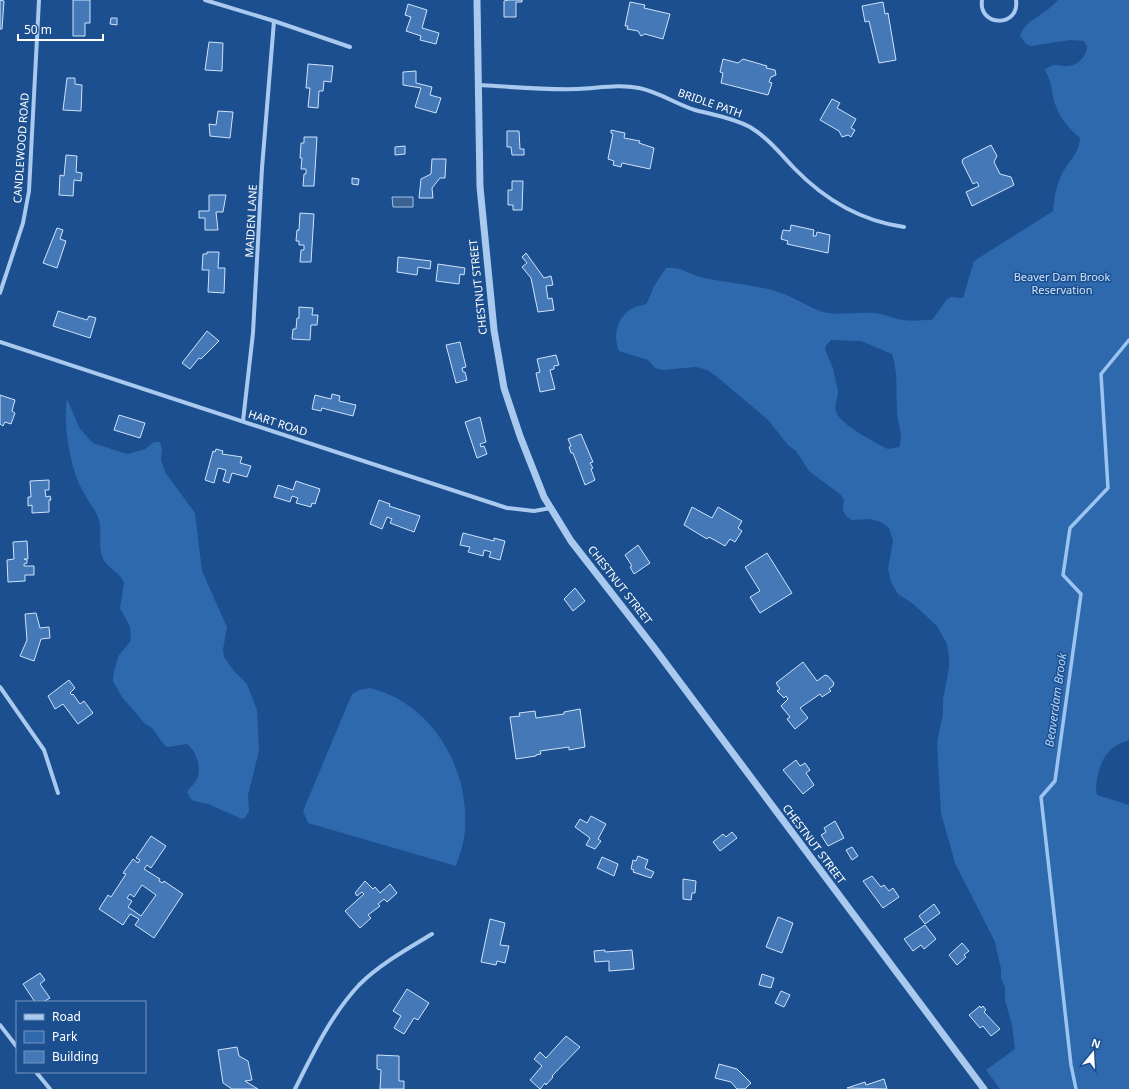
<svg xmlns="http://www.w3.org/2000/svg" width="1129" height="1089" font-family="'Noto Sans',sans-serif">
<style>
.green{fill:#2e69ad;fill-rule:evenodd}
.water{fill:#3c6290;stroke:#9cc4f0}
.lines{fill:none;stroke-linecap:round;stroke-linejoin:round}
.stream{stroke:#9cc4f0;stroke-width:3.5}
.building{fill:#4478b7;stroke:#cfe3fa;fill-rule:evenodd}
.minor{stroke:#a9c9ee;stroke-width:4}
.tertiary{stroke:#a9c9ee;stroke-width:7}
.labels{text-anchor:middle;stroke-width:3;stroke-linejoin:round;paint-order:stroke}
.street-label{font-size:11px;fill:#fff;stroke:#1b4f8f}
.park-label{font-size:11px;fill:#cfe3fa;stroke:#1b4f8f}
.water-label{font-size:12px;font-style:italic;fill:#b5d3f5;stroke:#1b4f8f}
</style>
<rect width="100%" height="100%" fill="#1b4f8f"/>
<g class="green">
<path d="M1058 0H1129V740C1104 747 1097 767 1096 791L1097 795 1129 805V1089H1000L986 1070 1015 1049 1012 1025 1005 1000V987L1001 979V969L995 942 955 863 941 813 937 743 943 713V699L949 668V656L947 644 937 626 912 603 898 594 891 582 888 569 893 541 889 528 881 522 869 519 852 520 847 517 843 511 844 500 841 495 809 471 796 451 788 445 768 420 716 376 707 370 696 367 662 370 655 368 648 360 619 351C612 335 618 314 635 307 640 305 643 306 647 303L654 286 666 268C681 266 690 275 704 278 728 283 758 285 781 293 796 298 808 307 823 312 840 316 855 312 872 313 882 313 889 317 898 319 908 322 921 320 932 320L947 299 951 297 963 298 974 261 1053 211C1054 198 1056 186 1062 174 1068 162 1080 152 1080 138 1071 130 1061 120 1057 109 1051 95 1053 84 1045 70 1055 61 1059 67 1068 66 1079 65 1086 56 1087 47L1084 41 1070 40 1031 46 1026 44 1020 36C1023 24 1036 18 1046 11 1050 8 1054 4 1058 0ZM831 340 861 341 892 354C898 372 896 391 897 410 897 423 904 433 899 447L888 449C877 444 840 424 836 412 834 405 837 401 838 394 838 387 835 379 834 373 833 363 826 357 825 347Z"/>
<path d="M67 399 80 429 93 443 127 454 145 449 154 442H160L162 449 161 460 165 472 195 513 202 571 227 627 223 650 224 657 234 671 247 684 257 710 259 751 248 795 249 811 245 818 242 819 208 804 194 801 190 798 187 792C190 787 195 784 197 779 202 768 196 750 187 744L168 747 165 746 152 728 145 724 122 697 113 681 114 671 119 655 130 642 131 635 130 627 120 608 124 583C120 571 106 569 102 556 98 545 102 531 99 520 96 510 88 502 84 493 70 470 63 425 67 399Z"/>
<path d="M370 688C435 704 473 774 464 839 462 848 459 857 456 866L308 823 303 811 352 694 359 690Z"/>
</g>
<path class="water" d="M392 197H413V207H393Z"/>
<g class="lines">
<path class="stream" d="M1076 1089 1071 1065 1041 797 1055 781 1081 594 1063 575 1070 528 1108 488 1101 374 1129 340"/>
</g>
<g class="building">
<path d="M0 0 4 1 2 29H0Z"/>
<path d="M73 0H90V23H85V36H73Z"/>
<path d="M509 0H522V2H516V17H504V1Z"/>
<path d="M630 2 645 5 644 8 670 14 663 39 645 34 641 36 638 31 627 29 628 26H625Z"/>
<path d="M883 2 885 14 888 13 896 60 879 63 869 21 865 22 862 6Z"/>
<path d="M408 4 427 10 422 28 439 33 436 44 420 40 421 36 406 31 411 17 405 15Z"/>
<path d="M111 18H117V25L110 24Z"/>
<path d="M209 42 223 43 222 71 205 70Z"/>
<path d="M723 59 738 63 743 59 767 66 766 68 775 70 776 75 771 77 769 82 772 83 768 95 721 83 723 73 720 72Z"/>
<path d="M308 64 333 66 331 82 324 81 323 91H319L318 108 308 107 310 88H306Z"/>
<path d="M416 71V83L432 87 430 95 441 98 436 113 415 107 421 88 403 85V72Z"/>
<path d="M67 78H75V84L82 85 81 111 63 110Z"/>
<path d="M832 99 840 103 837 108 856 119 851 128 855 130 851 137 848 135 842 137 839 131 820 120Z"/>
<path d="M218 111 233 112 230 138 210 136 209 124 216 125Z"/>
<path d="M611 130 625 133 624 138 640 141 639 143 654 148 650 169 622 163 621 167 613 165 614 161 608 159 613 134 611 133Z"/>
<path d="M507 131H519L520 149H524V155H512L511 147H507Z"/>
<path d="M304 137H317L314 186H303L304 174H306V169H301L302 158H300L301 143H304Z"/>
<path d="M991 145 997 156 994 162 1000 174 1011 177 1014 185 972 206 966 192 979 186 977 182 973 184 962 162 963 159Z"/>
<path d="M405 146V154L395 155V147Z"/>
<path d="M66 155 77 156 76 172 82 173 81 181 74 180 73 196 59 195 60 175 64 176Z"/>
<path d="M432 159H446L445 178H440L432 188 433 198H419L421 179 431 174Z"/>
<path d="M352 178 359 179 358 185 352 184Z"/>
<path d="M512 181H523L522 210H513V205H508V190H512Z"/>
<path d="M209 195H226L223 212H216L218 230H205V218H199V211H209Z"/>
<path d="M300 213 314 214 311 262H300L301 250H304V245H299V241H296L297 230H299Z"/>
<path d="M791 225 814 230 813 236H816L817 232 830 235 828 253 787 244 788 241 781 239 783 230 790 231Z"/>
<path d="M57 228 63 230 60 239 66 241 57 268 43 263Z"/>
<path d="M207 252H219L218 268H225L224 293 208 292 209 270H202L203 254H207Z"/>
<path d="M526 253 544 278 551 276 553 285 546 286 548 299 552 298 554 310 538 312 531 278 522 267 527 263 522 257Z"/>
<path d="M398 257 431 261 430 269 418 267 417 275 397 272Z"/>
<path d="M438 264 465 268 464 275 460 274 459 284 436 281Z"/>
<path d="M299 307 313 308 312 315H318L317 325H311L310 340 292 339 293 329H296L297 318H299Z"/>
<path d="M58 311 87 320 89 316 96 318 90 338 53 326Z"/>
<path d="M207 331 219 341 201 359 199 358 190 369 182 363Z"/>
<path d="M460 342 466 367 462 368 463 372H465L467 380 456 383 446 345Z"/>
<path d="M556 355 559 365 554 366V369L550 370 555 389 540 392 536 373 540 372 537 359Z"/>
<path d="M332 394 340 396 339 401 356 405 353 416 322 408 321 411 312 409 315 395 331 399Z"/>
<path d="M0 395 15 400 12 411 15 413 11 424 5 422 3 426 0 424Z"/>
<path d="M119 415 145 423 140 438 114 430Z"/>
<path d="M480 417 486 442 480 444 481 447 484 446 487 454 477 458 465 422Z"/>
<path d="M581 434 593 462 590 463 593 468 591 469 595 480 585 485 573 453H571L569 447 571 446 568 439Z"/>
<path d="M216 449 223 451 222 454 242 457 240 463 251 466 247 477 232 473 229 483 223 481 226 470 218 468 214 483 205 480 213 451 215 452Z"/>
<path d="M49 480V490H45L46 497 50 496 51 500H49V512L32 513V505L28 506V497H31L30 481Z"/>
<path d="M296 481 320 489 315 504 312 503 311 507 296 503 298 498 292 496 290 502 274 497 278 485 293 490Z"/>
<path d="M379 500 390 504 389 506 420 516 414 532 390 523 392 519 387 517 382 529 370 524Z"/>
<path d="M692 507 712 518 718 507 742 521 738 528 742 531 735 542 730 539 725 546 709 537 707 539 684 525Z"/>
<path d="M463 533 494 541V538L505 541 500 560 489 557 491 552 484 550 483 556 468 552 470 547 460 545Z"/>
<path d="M27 541 28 559H24L27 560V563L24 564V566H34V575H25V581L8 582 7 560 14 559 13 542Z"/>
<path d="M638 545 650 563 634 574 630 567 632 566 625 555Z"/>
<path d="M767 553 792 593 760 613 750 597 760 591 745 567Z"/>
<path d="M575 588 585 601 573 611 564 599Z"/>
<path d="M36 613 40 628 49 627 50 638 41 639 34 661 20 656 27 640 25 614Z"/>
<path d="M803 662 817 681 825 675 828 676 834 683 833 686 829 689 831 691 822 697 820 694 800 708 808 718 795 729 787 719 790 717 781 706 788 699 786 696 784 698 777 691 780 689 776 683Z"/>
<path d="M69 680 75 688 70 693 72 695 73 694 80 704 84 701 93 713 78 724 63 704 55 709 48 696Z"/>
<path d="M580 709 585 747 569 750V747L540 751 541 754 536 755V756L516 759 510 717 520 716 519 713 535 711 536 718 564 714V712Z"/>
<path d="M796 760 800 766 805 763 810 770 806 773 814 785 803 794 783 770Z"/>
<path d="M591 816 606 824 598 839 601 841 595 849 586 845 590 838 575 827 580 819 587 823Z"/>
<path d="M835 821 844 838 828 846 821 835 826 832 824 828Z"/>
<path d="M732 832 737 838 720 851 713 842 723 834 726 837Z"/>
<path d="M151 836 166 846 151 868 147 865 144 869 160 879 159 881 163 883 164 881 183 894 154 938 135 925 139 919 130 914 123 925 99 909 108 895 111 897 126 874 123 873 133 859 138 863 140 860 136 858ZM142 885 156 895 141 916 128 907 132 901 127 898 130 894 134 897Z"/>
<path d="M852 847 858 856 852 860 846 850Z"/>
<path d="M638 856 648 860 645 868 654 872 651 878 633 872 634 870 631 869 633 860 636 861Z"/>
<path d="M602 857 618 864 614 876 597 868Z"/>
<path d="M872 876 881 887 884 885 889 891 893 888 899 897 883 908 863 881Z"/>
<path d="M683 879 696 881 695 893H692L691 900 683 899Z"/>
<path d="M365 881 373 889 375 887 380 893 390 884 397 893 387 902 384 899 378 904 380 906 368 915 371 918 360 928 345 911 364 894 362 892 357 896 355 893Z"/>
<path d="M934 904 940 913 925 924 919 916Z"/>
<path d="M778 917 793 923 782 953 766 947Z"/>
<path d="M490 919 505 923 500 945 509 946 505 963 497 961 496 965 481 962Z"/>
<path d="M925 925 936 939 924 949 921 945 913 951 904 939Z"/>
<path d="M962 943 969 951 964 955 966 957 957 965 949 955Z"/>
<path d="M605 950V952L632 950 634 969 609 971V961L595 962 594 951Z"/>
<path d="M40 973 45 980 40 984 50 998 43 1002H35L23 984Z"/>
<path d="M762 974 774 978 771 988 759 985Z"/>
<path d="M407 989 429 1003 418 1020 414 1018 404 1034 394 1028 401 1016 393 1011Z"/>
<path d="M781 991 790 995 784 1007 775 1003Z"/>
<path d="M980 1006 981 1008 983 1006 986 1010 984 1012 1000 1029 991 1036 983 1026 980 1028 969 1015Z"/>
<path d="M566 1036 580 1047 552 1076 553 1077 546 1085 545 1083 540 1089 530 1080 542 1066 534 1059 540 1052 546 1058Z"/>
<path d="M237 1047 239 1056 248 1061 252 1080 245 1081 258 1089H232L223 1083 218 1050Z"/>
<path d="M377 1055 399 1056V1081H404V1089H380L381 1070 377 1069Z"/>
<path d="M719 1064 737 1069 751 1083 745 1089H737L731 1082 715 1078Z"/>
<path d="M884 1079 887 1089 847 1088 865 1082 866 1085Z"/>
</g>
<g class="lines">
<g class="minor">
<path d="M205 0 274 21 350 47"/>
<path d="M982 0C978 27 1020 28 1016 0"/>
<path d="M479 85C512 87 545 90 578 89 599 88 619 84 639 88 659 92 676 104 695 110 714 115 733 118 750 127 768 138 780 153 794 168 824 199 861 221 904 227"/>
<path d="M0 293 23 223 29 191 39 0"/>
<path d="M0 342 507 508 534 511 551 508"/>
<path d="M243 421 253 333 262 168 274 21"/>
<path d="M0 687 44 750 58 793"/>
<path d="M0 1025 17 1047"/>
<path d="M36 1072 50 1089"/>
<path d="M295 1089C313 1053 331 1015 359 985 379 965 407 949 432 934"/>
</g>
<path class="tertiary" d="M477 0 480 187 494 330 504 388 520 436 544 497 571 541 655 649 984 1089"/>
</g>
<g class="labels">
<g class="street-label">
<text transform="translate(710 103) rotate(19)" y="4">BRIDLE PATH</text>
<text transform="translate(21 148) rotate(-86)" y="4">CANDLEWOOD ROAD</text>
<text transform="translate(251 221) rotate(-87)" y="4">MAIDEN LANE</text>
<text transform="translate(478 287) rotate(-96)" y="4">CHESTNUT STREET</text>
<text transform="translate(278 423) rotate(18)" y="4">HART ROAD</text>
<text transform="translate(620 585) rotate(52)" y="4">CHESTNUT STREET</text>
<text transform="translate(814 844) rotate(53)" y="4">CHESTNUT STREET</text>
</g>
<g class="park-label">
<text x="1062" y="281">Beaver Dam Brook<tspan x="1062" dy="13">Reservation</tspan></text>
</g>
<g class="water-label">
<text transform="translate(1056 700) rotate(-82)" y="4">Beaverdam Brook</text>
</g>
</g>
<rect x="16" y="1001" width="130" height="72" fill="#1b4f8f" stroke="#7695bc"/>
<rect x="24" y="1014" width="20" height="6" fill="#a9c9ee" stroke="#7695bc"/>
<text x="52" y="1021" font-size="12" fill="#ffffff">Road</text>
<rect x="24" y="1031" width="20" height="12" fill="#2e69ad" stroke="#7695bc"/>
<text x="52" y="1041" font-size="12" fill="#ffffff">Park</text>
<rect x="24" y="1051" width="20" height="12" fill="#4478b7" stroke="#7695bc"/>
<text x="52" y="1061" font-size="12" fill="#ffffff">Building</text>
<g transform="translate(1093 1053) rotate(18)" stroke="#1b4f8f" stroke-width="3" paint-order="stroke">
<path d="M0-3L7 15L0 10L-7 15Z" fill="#ffffff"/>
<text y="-6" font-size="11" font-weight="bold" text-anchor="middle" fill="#ffffff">N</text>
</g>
<path d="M18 34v6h85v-6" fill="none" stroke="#ffffff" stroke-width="2"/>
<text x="24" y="34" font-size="12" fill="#ffffff" stroke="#1b4f8f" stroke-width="3" paint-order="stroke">50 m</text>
</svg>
